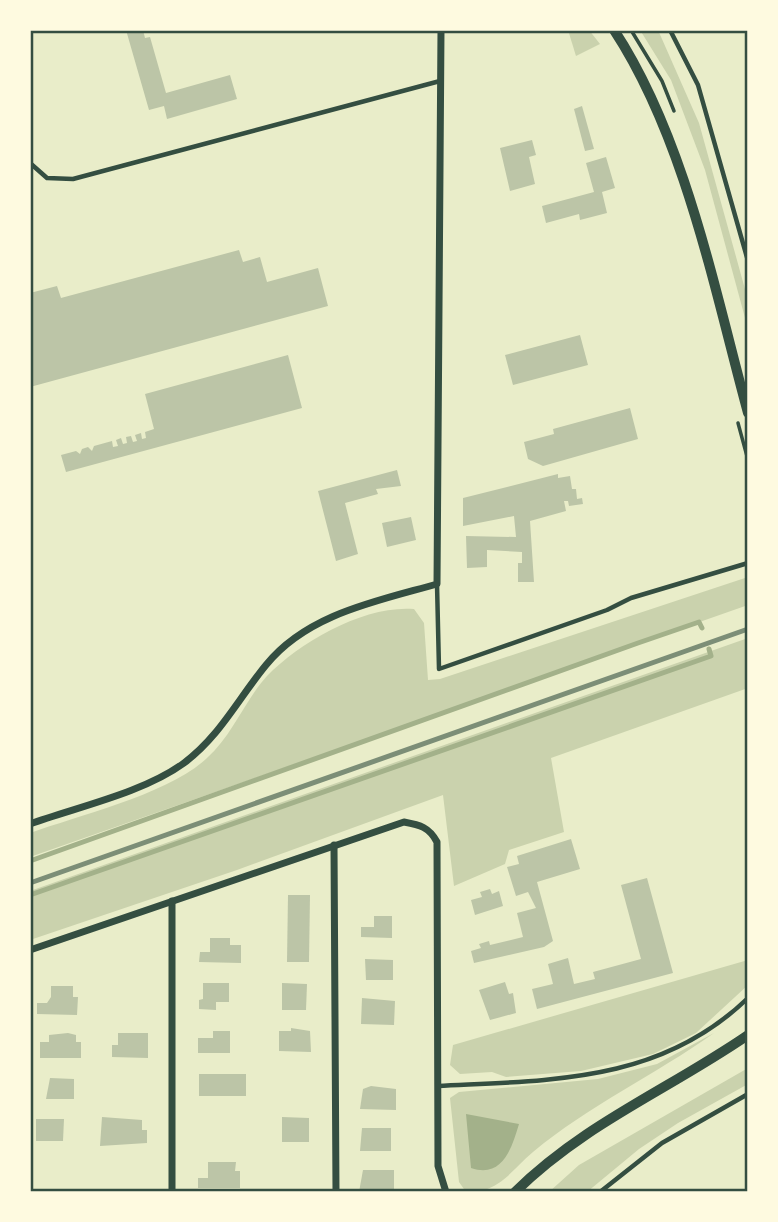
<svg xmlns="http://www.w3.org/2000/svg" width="778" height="1222" font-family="'Nunito Sans',sans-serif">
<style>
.green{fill:#cad2ad}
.water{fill:#a3b18a}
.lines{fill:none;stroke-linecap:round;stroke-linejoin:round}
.stream{stroke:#a3b18a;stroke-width:5}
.building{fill:#bcc5a7}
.path{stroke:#344e41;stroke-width:3.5}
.service{stroke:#344e41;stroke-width:4.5}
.minor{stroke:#344e41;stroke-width:7}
.tertiary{stroke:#344e41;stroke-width:10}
.rail{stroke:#7c8e77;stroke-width:5}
.neatline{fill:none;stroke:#344e41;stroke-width:2.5}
</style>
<rect width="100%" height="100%" fill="#e9edc9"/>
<g class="green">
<path d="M568 30H589L600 44 576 56Z"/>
<path d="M640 30H658L699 123 748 300V329L705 170 671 80Z"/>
<path d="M748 577V605L30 857V833C80 815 169 794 207 758 232 736 245 700 267 676 301 641 365 605 414 609L424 623 428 680 440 679Z"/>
<path d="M748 638V688L551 758 564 832 509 850 505 864 454 886 443 795 237 870 30 940V891Z"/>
<path d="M748 960V985L696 1033 653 1054 581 1071 506 1077 492 1072 460 1074 450 1065 453 1045Z"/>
<path d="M714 1033C655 1075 588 1106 533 1152 509 1172 501 1192 466 1192L459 1182 450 1098 459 1092 598 1079 657 1064Z"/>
<path d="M748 1068V1084L678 1123 639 1149 587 1192H549L579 1165Z"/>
</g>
<path class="water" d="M466 1114 519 1124C512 1147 503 1179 471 1168Z"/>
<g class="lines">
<g class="stream">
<path d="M30 861 638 643 699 622 702 628"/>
<path d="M30 895 711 656 709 649"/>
</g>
</g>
<g class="building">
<path d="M126 30H143L145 38 150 37 166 93 230 75 237 99 167 119 164 106 149 110Z"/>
<path d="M582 106 594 149 585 151 574 109Z"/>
<path d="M532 140 536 155 529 157 535 184 510 191 500 148Z"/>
<path d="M606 157 615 188 602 192 607 213 580 220 579 214 546 223 542 206 594 192 586 163Z"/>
<path d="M239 250 243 262 260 257 267 282 318 268 328 306 30 387V293L57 286 61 298Z"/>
<path d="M580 335 588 365 513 385 505 355Z"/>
<path d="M288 355 302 408 66 472 61 455 76 451 80 454 82 449 88 447 92 451 94 446 112 441 113 447 118 446 116 440 121 438 123 444 127 443 126 437 131 436 133 442 137 441 135 435 141 433 142 439 146 438 145 432 154 429 145 394Z"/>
<path d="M630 408 638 439 543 466 528 459 524 442 554 434 553 429Z"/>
<path d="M397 470 401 486 376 489 378 494 345 503 358 554 336 561 318 491Z"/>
<path d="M558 474V478L570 476 572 489H576L577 499 582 498 583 504 569 506 568 501H564L566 511 530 521 534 582H518V563H522V552L487 550V567L467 568 466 536 516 537 514 516 463 526V498Z"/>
<path d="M411 517 416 540 387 547 382 523Z"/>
<path d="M571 839 580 869 537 882 553 941 544 947 474 963 471 951 481 948 479 944 489 941 490 945 523 937 517 913 536 908 528 892 516 896 507 867 519 864 517 856Z"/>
<path d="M647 878 673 973 537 1009 532 989 553 984 548 964 568 958 574 984 595 979 593 972 641 959 621 885Z"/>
<path d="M490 889 492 894 499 891 503 906 475 915 471 900 482 897 480 892Z"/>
<path d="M288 895H310L309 962H287Z"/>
<path d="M374 916H392V938L361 937V927H374Z"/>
<path d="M210 938H230V945H241V963L199 962 200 952H210Z"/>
<path d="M365 959 393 960V980H366Z"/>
<path d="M505 982 509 994 513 993 516 1013 490 1020 479 990Z"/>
<path d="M203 983H229V1002H216V1010L199 1009V1000L203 999Z"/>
<path d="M282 983 307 984 306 1010H282Z"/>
<path d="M51 986H73V997H78L77 1015 37 1014V1003H47L51 997Z"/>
<path d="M362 998 395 1001 394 1025 361 1024Z"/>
<path d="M291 1028 310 1031 311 1052 279 1051V1031H291Z"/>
<path d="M213 1031H230V1053H198V1038H213Z"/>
<path d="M68 1033 76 1035V1042H81V1058H40V1042H49V1035Z"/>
<path d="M118 1033H148V1058L112 1057V1045H118Z"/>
<rect x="199" y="1074" width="47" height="22"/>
<path d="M50 1078 74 1079V1099H46Z"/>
<path d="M371 1086 396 1089V1110L360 1109 363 1089Z"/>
<path d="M102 1117 142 1120V1130H147V1143L100 1146Z"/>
<path d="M282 1117 309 1118V1142H282Z"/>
<path d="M36 1119H64L63 1141H36Z"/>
<path d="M362 1128H391V1151H360Z"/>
<path d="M208 1162H236L235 1171H240V1188H198V1178H208Z"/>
<path d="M363 1170H394V1192H359Z"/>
</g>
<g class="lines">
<g class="path">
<path d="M631 30 662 81 674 111"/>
<path d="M738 423 748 460"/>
</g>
<g class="service">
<path d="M670 30 698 85 748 261"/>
<path d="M30 163 47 178 73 179 440 81"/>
<path d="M437 584 439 669 607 610 631 598 748 563"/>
<path d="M438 1086C552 1080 660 1083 748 998"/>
<path d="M600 1192 662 1143 748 1094"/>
</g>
<g class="minor">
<path d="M30 824C77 807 143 793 184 763 220 736 238 699 266 665 307 614 377 601 437 584L441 30"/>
<path d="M334 845 336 1192"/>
<path d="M172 901V1192"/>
<path d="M30 950 404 822C420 825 429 827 437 842L438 1166 446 1192"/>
</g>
<g class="tertiary">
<path d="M614 30C685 138 714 288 748 413"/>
<path d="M515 1192C585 1123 668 1090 748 1035"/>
</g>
<path class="rail" d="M30 883 748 629"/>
</g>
<rect width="778" height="1222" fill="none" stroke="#fefae0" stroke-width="63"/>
<rect x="32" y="32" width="714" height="1158" class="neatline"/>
</svg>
